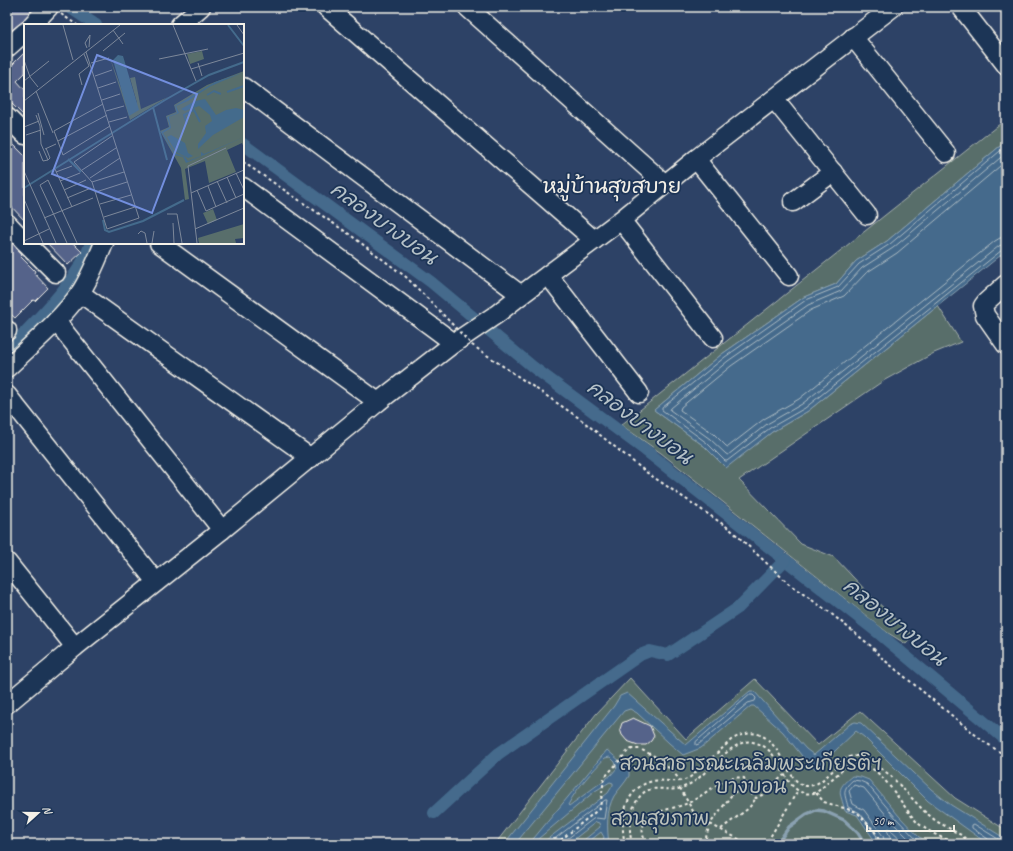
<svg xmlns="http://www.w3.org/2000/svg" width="1013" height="851" font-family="Caveat,'Playpen Sans Thai',sans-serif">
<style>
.green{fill:#586e6b;stroke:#a6b0aa}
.water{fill:#446b8c;stroke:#8aa1b1;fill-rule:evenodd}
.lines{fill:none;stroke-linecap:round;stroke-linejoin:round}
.shore{stroke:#aebbc3;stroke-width:1}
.stream{stroke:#8aa1b1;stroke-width:3.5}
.canal{stroke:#446b8c;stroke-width:12}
.building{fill:#55638a;stroke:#f4f1e8}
.minor-casing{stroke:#f4f1e8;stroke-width:21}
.path{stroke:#f4f1e8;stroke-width:2;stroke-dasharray:3 3;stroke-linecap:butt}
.minor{stroke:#1d3557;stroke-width:18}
.path-bridge{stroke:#f4f1e8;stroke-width:2;stroke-dasharray:3 3;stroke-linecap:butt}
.labels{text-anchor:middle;stroke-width:3.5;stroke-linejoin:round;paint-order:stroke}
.park-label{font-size:20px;fill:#bdc3bc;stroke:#1d3557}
.neighbourhood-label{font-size:21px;fill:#f4f1e8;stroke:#1d3557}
.water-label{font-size:21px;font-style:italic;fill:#b6c2c8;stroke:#1d3557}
.inset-river{fill:none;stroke:#446b8c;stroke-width:2}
.inset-road{fill:none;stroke:#7d889a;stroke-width:1}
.view{fill:#738fde;fill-opacity:0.15;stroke:#738fde;stroke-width:2}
.inset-edge{fill:none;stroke:#f4f1e8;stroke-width:2}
</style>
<rect width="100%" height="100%" fill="#2d4266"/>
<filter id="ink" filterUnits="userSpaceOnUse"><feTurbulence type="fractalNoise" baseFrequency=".025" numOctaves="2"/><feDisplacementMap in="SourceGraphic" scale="8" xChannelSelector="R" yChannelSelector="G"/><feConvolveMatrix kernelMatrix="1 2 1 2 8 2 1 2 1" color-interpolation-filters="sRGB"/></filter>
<g filter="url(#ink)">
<g class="green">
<path d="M1006 119V141L887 241 856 261 836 284 804 297 722 354 654 410 704 446 726 467 772 432 808 411 938 306 961 342 934 353 883 381 739 480 801 544 834 557 869 594 913 636 906 644 888 633 661 453 621 425Z"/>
<path d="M630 678 686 739 755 679 818 745 860 711 955 798 1006 830V844H495L596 714Z"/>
</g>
<g class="water">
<path d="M1006 141V251L808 411 772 432 726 468 704 446 654 410 722 354 804 297 836 284 856 261 887 241Z"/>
<path d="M750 691H754L806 749 814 755 850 724 855 722 861 723 931 789 951 805 1006 839V844H988L928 801 864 737 856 731 816 769 809 765 783 732 754 706H751L701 748 683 755 669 743 637 713 630 709 624 711 515 844H504L614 706 620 696 627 693 686 745Z"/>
<path d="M607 750 627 767 629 770V776C625 783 619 789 614 796 606 810 607 829 609 844H598L603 840 604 837 601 832 586 844H579L600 827 599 823 596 822 568 844 554 843 541 844 608 793 613 785V783L610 782 595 791 532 844H529ZM610 757 615 762 617 768 611 775 569 806 568 805C577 787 592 772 605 758Z"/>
<path d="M852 776 861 777 869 780 899 816 919 837 933 844H877L857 815 845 811C840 791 835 790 852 776Z"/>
</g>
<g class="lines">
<g class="shore">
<path d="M1006 146 890 244 859 264 838 287 806 300 725 357 662 408V410L707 443 725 461H727L770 428 805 408 1002 250 1006 249"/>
<path d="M1006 153 893 248 862 268 841 291 808 305 728 361 671 408 670 410 710 439 726 454 728 455 767 424 802 404 999 246 1006 243"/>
<path d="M1006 161 897 253 866 273 844 296 811 310 731 366 681 407 680 410 714 434 726 446 728 447 764 419 799 399 995 241 1000 238 1006 237"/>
<path d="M750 695H753L756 698 755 701 748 703 699 744 696 745V742Z"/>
<path d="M548 844 605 800H607L604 819 596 818 593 819 567 839 566 844"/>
<path d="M880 844 879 839 860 813 848 807C845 794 841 790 853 780L860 781 867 784 896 818 916 839 924 844"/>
<path d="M885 844 883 836 864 810 853 804 849 791 854 785 864 788 892 822 914 844"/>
<path d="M892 844 890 837 887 830 888 828 905 844"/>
<path d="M990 844 988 839 972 828V825L974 824 1003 842H1006"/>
</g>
<path class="stream" d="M777 844 789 827 807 814 816 810 824 811 844 820 858 833 865 844"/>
<g class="canal">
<path d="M69 7 96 25"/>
<path d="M243 144 431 282 533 367 645 450 876 631 1006 740"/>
<path d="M7 351C36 320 77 283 91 243"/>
<path d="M434 813 498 754 640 655 650 651 668 655 738 608 785 560"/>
</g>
</g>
<g class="building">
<path d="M11 7H35L23 21 7 34V11Z"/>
<path d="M25 52V73L17 81 25 90V117L7 99V70Z"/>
<path d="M7 138 25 156V221L7 202Z"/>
<path d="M12 243 22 254 20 256 35 271 34 273 48 288 35 301 33 300 15 318 7 311V248Z"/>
<path d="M47 243H73L82 252 68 265Z"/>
<path d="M633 718 650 726 654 736 651 741 646 745H638L627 741 622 735 620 729 622 723Z"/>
</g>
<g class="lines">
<defs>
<g id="minor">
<path d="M326 7 594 240"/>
<path d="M467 7 665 184"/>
<path d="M961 7 1006 65"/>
<path d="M32 25 49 7"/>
<path d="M180 25 201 7"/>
<path d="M853 37 946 153"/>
<path d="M7 48 25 32"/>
<path d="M243 87 521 295"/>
<path d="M774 99 867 215"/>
<path d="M7 117 25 135"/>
<path d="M696 159 789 276"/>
<path d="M243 187 454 343"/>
<path d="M793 202 833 172"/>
<path d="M621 220 713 338"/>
<path d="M7 223 25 242"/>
<path d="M26 243 56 273"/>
<path d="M159 243 378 402"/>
<path d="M548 275 639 393"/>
<path d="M1006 284 986 302 983 306 985 315 1006 345"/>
<path d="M80 293 311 458"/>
<path d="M56 321 222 530"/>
<path d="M7 330V331"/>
<path d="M7 368C32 344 60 321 80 293 90 278 97 260 104 243"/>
<path d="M7 395 156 582"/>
<path d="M7 562 75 647"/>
<path d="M7 704 75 647 222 530 378 402 454 343 497 314 521 295 621 220 696 159 893 7"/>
</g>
</defs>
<use href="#minor" class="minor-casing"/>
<g class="path">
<path d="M61 14 77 25"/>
<path d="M680 788 693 811 710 824 748 844"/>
<path d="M816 793 824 802 857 812 875 832 881 844"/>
<path d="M721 829 749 808 756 798"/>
<path d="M556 844 600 808 604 778 628 751 632 749H640L654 756 670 769 680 780"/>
<path d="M625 844C619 820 625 787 653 781 664 779 676 784 687 779 693 776 698 770 703 765 713 757 722 749 731 740 784 709 781 796 813 785 824 782 837 765 846 758L852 756H862L870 761 890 775 924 811 936 821 961 835 972 844"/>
<path d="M632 844C628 827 629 809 641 795 652 784 665 791 678 789 683 788 690 784 695 781 709 771 735 737 753 742 761 744 768 748 773 755 784 770 792 801 817 792L848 765C878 753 901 808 919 824 930 833 945 839 957 844"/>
<path d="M646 844C643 836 640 828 646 821 656 809 675 809 688 803 706 795 724 774 744 778L752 796 756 798 762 795 784 775"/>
<path d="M704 844 710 824 733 793 747 786"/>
<path d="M762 844 769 839 798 790"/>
</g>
<use href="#minor" class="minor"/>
<path class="path-bridge" d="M243 162 349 234 406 277 432 303 472 345 579 418 646 472 730 529 789 584 829 612 871 646 883 659 983 741 1006 756"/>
</g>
</g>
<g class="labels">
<g class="park-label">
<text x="751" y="770">สวนสาธารณะเฉลิมพระเกียรติฯ<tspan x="751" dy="23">บางบอน</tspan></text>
<text x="660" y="825">สวนสุขภาพ</text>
</g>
<g class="neighbourhood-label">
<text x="612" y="193">หมู่บ้านสุขสบาย</text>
</g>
<g class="water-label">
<text transform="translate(384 223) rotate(36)" y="7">คลองบางบอน</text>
<text transform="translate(640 422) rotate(37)" y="7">คลองบางบอน</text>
<text transform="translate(895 622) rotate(39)" y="7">คลองบางบอน</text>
</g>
</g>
<g transform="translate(24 24)">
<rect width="220" height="220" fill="#2d4266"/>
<path d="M178 27 180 35 166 40 163 30ZM85 31 99 69 113 79 106 54 111 53 117 85 144 73 106 96ZM220 47V124L218 119 203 126 212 148 185 159 181 137 161 145 165 175 161 176 157 144 136 107 145 103 142 92 152 88 150 81 183 61ZM189 185 193 196 184 200 179 189ZM220 200V214L211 215 212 219H175L174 214Z" fill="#586e6b"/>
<path d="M94 31 99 32 115 86 105 92 89 36ZM220 48 187 62 164 77 152 82 155 89 145 93 147 104 139 109 151 129 161 133 164 137 177 132V128L180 130 220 113 162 139 159 133 151 131 137 108 146 103 143 93 153 89 151 82 191 58ZM181 75 192 91 202 86 212 84 220 86V93L189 111 174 125V120L182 109 181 102 188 97 186 91 175 82 161 87 157 85 171 77ZM147 111 161 119 164 129 169 132 164 134 152 128 143 113Z" fill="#446b8c"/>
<path class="inset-river" d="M204 1 220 22M203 68 220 62M183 71 190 67 197 70M129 83 143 136M169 84 176 98M163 100 160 91 170 86M44 135 57 148M0 164 141 76 185 51 220 38M79 196 81 206 85 208 119 197 160 176"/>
<path class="inset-road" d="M39 1 49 36M149 1 172 57M213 1 220 11M89 6 99 20M63 24 61 19 66 11 65 23M79 27 101 9M62 28 115 194 83 205 68 158 50 138 88 112M135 35 184 25M0 36 6 53 14 63M67 39 85 34M174 39 178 52M167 45 220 29M71 52 88 46M0 57 25 37M58 61 55 50 65 42 60 30M74 64 92 58M12 67 29 109M78 76 96 70M0 77 96 1M79 80 30 107 39 131 86 102M82 87 100 82M14 89 20 111M12 91 16 102 17 120 24 136M85 98 103 93M0 103 15 97M2 111 17 106M34 117 83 91M21 125 32 120M15 127 19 137 24 136 26 134 22 124M31 145 48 183M58 146 92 124M0 147 32 219M32 148 48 142M212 149 220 166M203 153 212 174M66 154 96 134M36 157 56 149M193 157 203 179M68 158 100 148M184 162 192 183M40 166 62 156M173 166 182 187 220 170M72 168 103 158M167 169 220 146M43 174 67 164M0 175 19 219M76 180 107 171M143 190H153L158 219M80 193 111 183M20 194 69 174M149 199 150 219M171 205 220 184M114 210 117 207 121 209 123 219M0 217 25 205M43 219 16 161 24 156 53 219M128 219 130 207M173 219 164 142 202 124"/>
<path class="view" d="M73 31 173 70 128 189 28 150Z"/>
<rect width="220" height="220" class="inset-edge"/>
</g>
<rect width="1013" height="851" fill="none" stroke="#1d3557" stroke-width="24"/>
<rect x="12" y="12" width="989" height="827" fill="none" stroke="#f4f1e8" stroke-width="1.5" filter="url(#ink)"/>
<g transform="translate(38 813) rotate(69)" stroke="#1d3557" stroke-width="3" paint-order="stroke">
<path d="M0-3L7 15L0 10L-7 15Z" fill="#f4f1e8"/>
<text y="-6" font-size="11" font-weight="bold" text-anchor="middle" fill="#f4f1e8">N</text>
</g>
<path d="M867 825v6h87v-6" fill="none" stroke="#f4f1e8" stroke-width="2"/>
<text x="873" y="825" font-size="12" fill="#f4f1e8" stroke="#1d3557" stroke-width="3" paint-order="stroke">50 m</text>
</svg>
